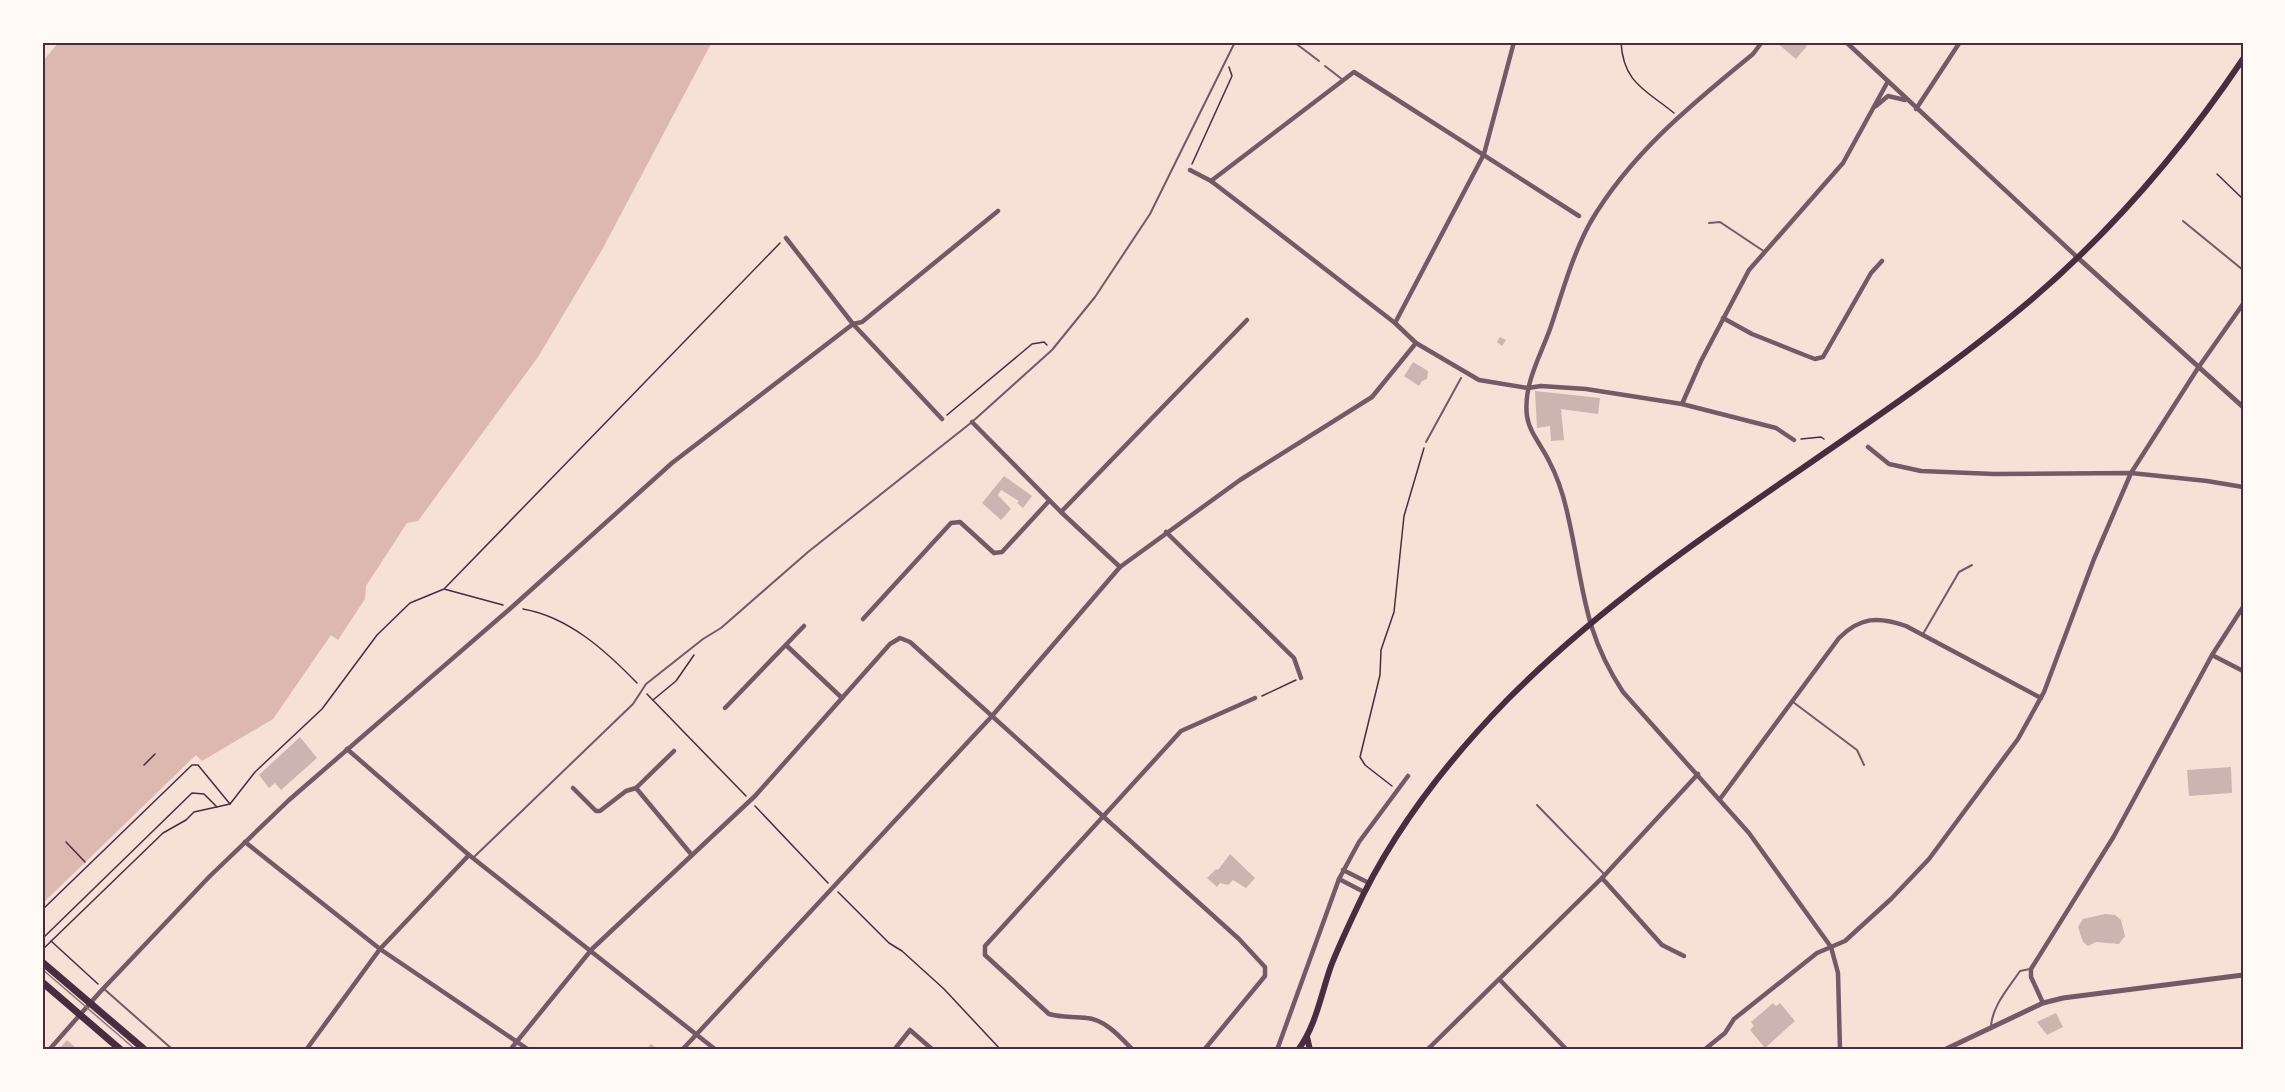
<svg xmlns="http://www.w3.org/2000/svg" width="2285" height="1092" font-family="Manrope,sans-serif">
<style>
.water{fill:#dcb8b0}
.building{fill:#ccb4b1}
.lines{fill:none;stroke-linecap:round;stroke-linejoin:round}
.path{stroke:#4a2c40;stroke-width:1.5}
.service{stroke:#755966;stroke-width:2}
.minor{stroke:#755966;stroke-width:4.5}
.tertiary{stroke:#755966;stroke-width:5}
.secondary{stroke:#4a2c40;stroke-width:6}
.primary{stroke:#4a2c40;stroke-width:7}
.tram{stroke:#8f747c;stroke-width:1.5}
.neatline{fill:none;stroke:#4a2c40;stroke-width:2}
</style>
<rect width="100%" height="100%" fill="#f7e1d7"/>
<path class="water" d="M59 42H712L602 250 538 357 418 521 407 523 366 586 365 599 338 640 331 635 273 719 202 761 196 755 42 904V62Z"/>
<g class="building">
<path d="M1776 42H1803L1807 46 1796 59Z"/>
<path d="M1500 337 1506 340 1502 346 1497 342Z"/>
<path d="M1413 362 1428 371 1427 379 1422 381 1419 386 1404 376Z"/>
<path d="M1535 391 1600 398 1598 414 1561 409 1564 440 1551 441 1550 426 1537 428Z"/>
<path d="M1004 476 1032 496 1023 508 1017 503 1019 501 1001 490 998 495 1011 509 1001 520 982 503Z"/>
<path d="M300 737 317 758 281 790 275 783 269 788 259 775Z"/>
<path d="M2231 767 2232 793 2189 796 2187 770Z"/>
<path d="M1230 854 1255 878 1246 888 1233 880 1228 885 1220 883 1217 887 1207 878 1216 869 1218 870Z"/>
<path d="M2105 914 2115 915 2121 920 2125 936 2119 944 2096 942 2088 946 2083 942 2078 927 2083 919Z"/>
<path d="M1773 1003 1776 1006 1780 1003 1795 1021 1765 1048 1750 1030 1754 1026 1751 1022Z"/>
<path d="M2056 1013 2063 1027 2047 1035 2037 1022Z"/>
<path d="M67 1040 78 1050H58Z"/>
<path d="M651 1044 659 1050H646Z"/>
</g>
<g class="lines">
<g class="path">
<path d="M1621 42C1623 83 1646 90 1674 113"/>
<path d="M1192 164 1232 76 1229 67"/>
<path d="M2217 174 2243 199"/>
<path d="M947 415 1032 344 1044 342 1047 345"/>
<path d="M1801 439 1821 437 1824 439"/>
<path d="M445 588 780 243"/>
<path d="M523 609C569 617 606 651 637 683"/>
<path d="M647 694 746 796"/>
<path d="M1262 696 1296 680"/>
<path d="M653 700 676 681 694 655"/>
<path d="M144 765 155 754"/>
<path d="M1392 786 1365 765 1360 757 1380 675 1381 650 1394 612 1404 516 1424 448"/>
<path d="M755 806 828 883"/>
<path d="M66 842 85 862"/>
<path d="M838 892 889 943 902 951 944 989 1001 1050"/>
<path d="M42 910 192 765H198L230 804"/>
<path d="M42 939 192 793 204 794 217 807"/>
<path d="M51 941 98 984"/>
<path d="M42 950 163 833 186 820 194 812 230 804 255 772 322 709 377 635 410 603 444 589 503 605"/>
</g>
<g class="service">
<path d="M1294 42 1319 61"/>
<path d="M1325 66 1343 80"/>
<path d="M2183 221 2243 270"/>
<path d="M1709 223 1720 222 1765 252"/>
<path d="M1426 442 1461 378"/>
<path d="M1923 634 1959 572 1972 565"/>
<path d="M1793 702 1857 750 1864 765"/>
<path d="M1537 805 1605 875"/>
<path d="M474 857 633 704 646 684 703 639 721 628 808 552 972 422 1052 350 1095 297 1150 214 1235 42"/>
<path d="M103 988 172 1049"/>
<path d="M1991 1027C1992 1006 2008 989 2020 971L2030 969"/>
</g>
<g class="minor">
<path d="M1762 42 1753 54C1692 104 1630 154 1590 223 1572 256 1562 294 1550 329 1540 357 1523 385 1527 416 1529 432 1542 446 1549 461 1558 478 1564 497 1568 516 1584 585 1582 630 1623 692L1749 833 1831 947 1838 973 1840 1050"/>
<path d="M1846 42 2077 257"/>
<path d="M1876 106 1888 96 1905 100"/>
<path d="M1916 109 1960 42"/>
<path d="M1190 170 1211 181 1241 204 1395 323 1416 343 1479 380 1528 388 1541 386 1586 389 1682 404 1776 428 1794 440"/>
<path d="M1211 181 1354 72 1579 216"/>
<path d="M786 238 853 324 942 419"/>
<path d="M1723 318 1752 334 1807 356 1815 359 1823 357 1871 273 1882 261"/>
<path d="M1395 323 1484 154 1514 42"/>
<path d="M1682 404 1701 361 1749 270 1843 163 1887 83"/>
<path d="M972 422 1061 512 1120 567"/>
<path d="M1868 447 1889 464 1921 471 1994 474 2131 473 2207 481 2243 487"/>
<path d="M1061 512 1247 320"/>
<path d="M1166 532 1294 658 1301 678"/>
<path d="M863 619 951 523 960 522 994 553 1002 552 1049 501"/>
<path d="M786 645 842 698"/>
<path d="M2212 655 2243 671"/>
<path d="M725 708 804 626"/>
<path d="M347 749 469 855 716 1050"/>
<path d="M573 788 596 811H600L626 791 636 788 674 751"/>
<path d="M636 788 691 854"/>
<path d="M1720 799 1839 638C1860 617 1878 616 1906 626L2041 698"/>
<path d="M245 842 380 949 529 1050"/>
<path d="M1343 870 1369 883"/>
<path d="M1602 878 1662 945 1684 956"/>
<path d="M1339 879 1364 892"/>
<path d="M1500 980 1567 1050"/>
<path d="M2043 1003 2031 977V969L2114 836 2212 655 2243 607"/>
<path d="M49 1050 100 992 209 877 289 800 512 607 672 463 853 324 862 322 998 211"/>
<path d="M306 1050 380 949 469 855"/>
<path d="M510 1050 592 949 755 796 890 644 900 638 910 642 1239 939 1265 967V976L1204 1050"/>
<path d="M682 1050 992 716 1120 567 1240 480 1372 397 1416 343"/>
<path d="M894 1050 910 1030 933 1050"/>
<path d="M1133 1050C1120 1037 1106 1020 1087 1018 1073 1016 1062 1018 1049 1014L985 955V946L1181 731 1255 698"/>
<path d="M1277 1050 1339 879 1359 842 1408 776"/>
<path d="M1427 1050 1602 878 1698 774"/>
<path d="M1704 1050 1725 1033 1734 1019 1817 953 1845 941 1891 899 1929 859 2018 739 2044 692 2094 559 2131 473 2198 368 2243 304"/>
</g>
<g class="tertiary">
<path d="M2077 257 2243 407"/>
<path d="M1944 1050 2043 1003 2063 998 2243 975"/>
</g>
<g class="secondary">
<path d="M1307 1037 1310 1050"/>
<path d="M1298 1050C1316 1026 1321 994 1331 966 1338 948 1346 931 1354 914 1390 835 1447 761 1508 699 1664 542 1863 442 2031 300 2113 230 2183 148 2243 59"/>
</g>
<g class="primary">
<path d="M42 962 145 1050"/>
<path d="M42 982 121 1050"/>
</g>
<path class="tram" d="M42 969 136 1050"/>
</g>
<rect width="2285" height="1092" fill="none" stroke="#fffaf5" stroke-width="87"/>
<rect x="44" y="44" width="2198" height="1004" class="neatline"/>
</svg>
